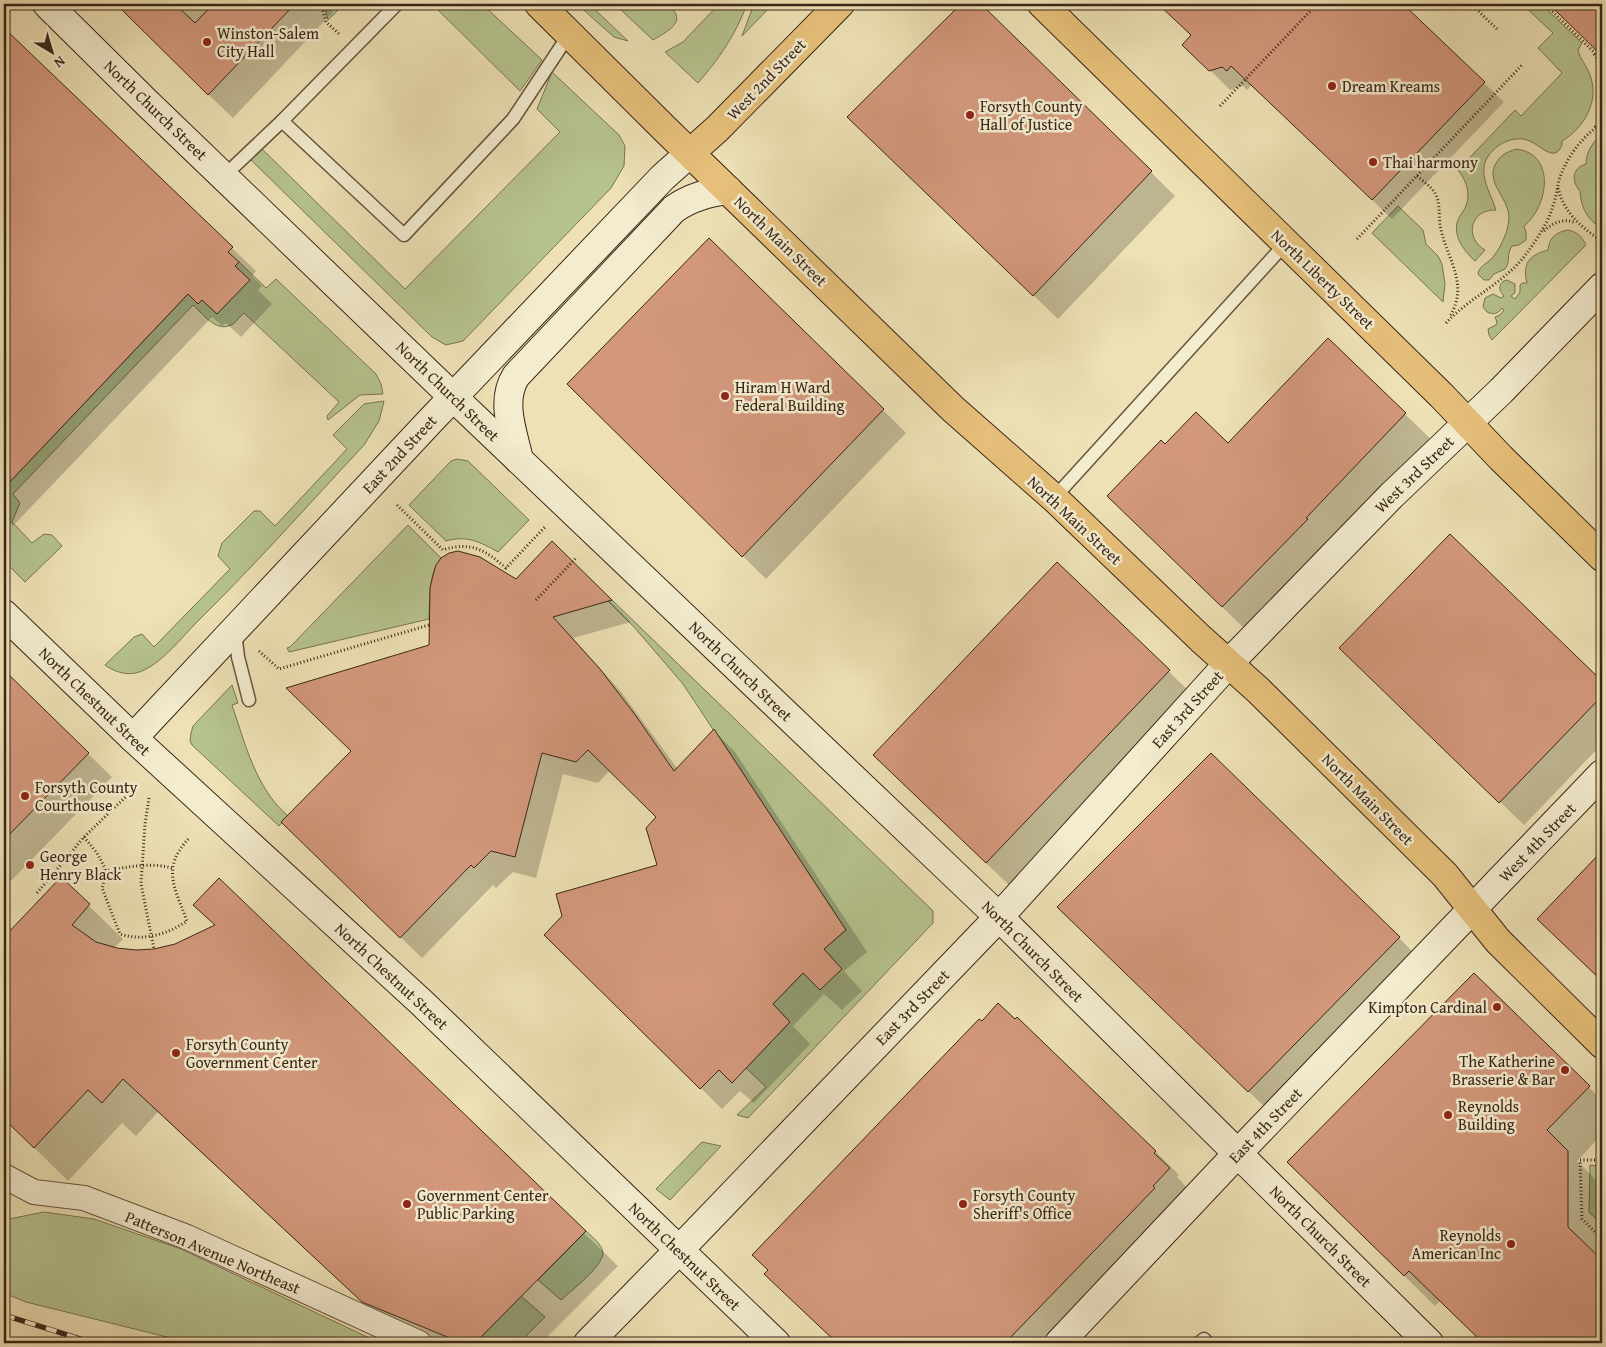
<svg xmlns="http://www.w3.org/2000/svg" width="1606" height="1347" font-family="'Gentium Book Plus',serif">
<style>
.green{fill:#b6c38f;stroke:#787454}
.shadow{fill:#0003}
.building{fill:#d3987c;stroke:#3a2518}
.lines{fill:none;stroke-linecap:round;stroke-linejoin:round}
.lane-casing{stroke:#67543f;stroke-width:15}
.street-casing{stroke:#67543f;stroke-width:26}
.secondary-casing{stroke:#3a2518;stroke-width:30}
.primary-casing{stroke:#3a2518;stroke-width:30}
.path{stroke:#3a2518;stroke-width:3;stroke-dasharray:1 2.5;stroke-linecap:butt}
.lane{stroke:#f3eccf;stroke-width:12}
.street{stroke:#f3eccf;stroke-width:24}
.secondary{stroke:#f3eccf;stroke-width:28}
.primary{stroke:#e6c07a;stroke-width:28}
.rail-casing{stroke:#3a2518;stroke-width:5.5}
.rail{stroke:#f3eccf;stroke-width:4;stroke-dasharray:11;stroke-linecap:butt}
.poi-dot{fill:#8f2418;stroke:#f3eccf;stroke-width:2}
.labels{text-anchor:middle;stroke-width:5;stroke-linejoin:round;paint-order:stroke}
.poi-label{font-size:16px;fill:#3a2518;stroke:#f3eccf;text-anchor:start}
.street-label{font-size:16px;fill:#3a2518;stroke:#f3eccf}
</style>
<rect width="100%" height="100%" fill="#ede1b5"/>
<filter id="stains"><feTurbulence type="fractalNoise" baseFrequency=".004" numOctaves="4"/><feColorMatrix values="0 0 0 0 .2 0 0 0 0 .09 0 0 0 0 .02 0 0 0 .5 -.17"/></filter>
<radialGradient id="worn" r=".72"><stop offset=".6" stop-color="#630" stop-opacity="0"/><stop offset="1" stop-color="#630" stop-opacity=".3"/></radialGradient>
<g class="green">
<path d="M324 4H344L328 20Z"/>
<path d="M432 4H482L542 60 520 91Z"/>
<path d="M577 4H589L628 41 614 37Z"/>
<path d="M620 4H673L671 7C687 23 666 32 653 40L618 7Z"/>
<path d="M719 4H747C736 34 719 59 698 83L665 52 683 42Z"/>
<path d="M754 4H773L742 36Z"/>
<path d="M1522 4H1541L1582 43 1578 50C1580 59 1587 66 1590 75 1600 101 1584 128 1562 141V145C1560 150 1557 154 1551 153 1541 150 1535 141 1523 139 1514 138 1505 141 1498 146 1472 166 1488 186 1496 210 1470 209 1464 238 1485 250L1475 261C1464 251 1452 235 1458 220 1460 215 1464 211 1466 206 1471 193 1466 180 1458 170L1515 110 1521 116 1562 73 1538 48 1553 33Z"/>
<path d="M552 72 619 135 625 146 624 166 611 188 463 341 446 345 432 337 250 159 262 149 405 289 560 132 537 109Z"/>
<path d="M1602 135V229C1587 219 1581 208 1580 191 1571 181 1572 168 1586 164 1586 152 1593 141 1602 135Z"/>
<path d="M1516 149C1557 154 1548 207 1524 226L1526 232V240L1519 245 1512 246C1506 254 1511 261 1505 269L1494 274 1489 280H1484L1478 274C1479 266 1487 264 1493 257 1501 247 1508 232 1509 219 1510 199 1486 184 1495 165 1500 155 1507 152 1516 149Z"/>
<path d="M1398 206 1423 230 1426 244 1438 256 1442 264 1445 284 1443 302 1372 233Z"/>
<path d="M1568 230C1578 232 1582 237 1586 245L1492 340 1489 335 1488 329 1496 325 1497 322 1495 317 1500 315 1504 310 1502 308C1498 314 1493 315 1487 312L1483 307 1485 298 1493 294 1501 298 1504 296C1498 290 1498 282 1507 280L1515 284V293L1511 296 1515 299 1520 292V285L1522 283H1527C1522 264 1529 255 1548 250 1549 237 1557 232 1568 230Z"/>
<path d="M239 262 266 288 276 279 376 374 381 384 383 394 360 395 328 420 327 416 339 402 244 313C240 316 237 321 233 324 217 334 203 314 193 305L13 494 20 503 12 522 32 543 44 534 52 535 62 546 25 582 4 561V508L8 504 4 500V488L188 294 198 304Z"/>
<path d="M384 401 379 421 364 445C309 504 255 565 197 622 182 637 164 661 144 670 131 677 116 673 105 665L134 637 142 634 154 647 230 569 218 556 222 543 254 511H260L275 526 347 449 333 435 364 404Z"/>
<path d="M457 459 468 461 529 520 498 552C480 542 467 535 446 541L409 505 451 461Z"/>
<path d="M408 525 441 558C428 575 430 598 429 619L289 652 287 648 290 647Z"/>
<path d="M612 600 933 911V923L748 1118 737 1115 766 1087 746 1068 790 1022 773 1004 803 973 820 989 841 969 824 949 846 930 683 684 634 627 608 601Z"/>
<path d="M232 685 238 703 232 705C245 743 256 789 288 816L279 826 192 745 190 741 191 733 193 726Z"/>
<path d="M702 1142 721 1146 670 1200 656 1189Z"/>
<path d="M1590 1165 1598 1166V1221L1589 1212Z"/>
<path d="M44 1212 94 1219 181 1249 380 1343H191L26 1302 4 1293V1220Z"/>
<path d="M586 1231C592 1237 602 1244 603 1253 603 1266 571 1291 561 1300L538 1280Z"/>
<path d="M521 1296 545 1317 519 1343H475Z"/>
</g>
<g class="shadow">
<path d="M137 4H324L333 12 233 118 189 76 128 14Z"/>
<path d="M963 4H979L1026 48 1175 196 1058 319 849 117Z"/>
<path d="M1159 4H1402L1504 102 1392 219 1252 85 1247 90 1243 86 1230 90 1204 64 1192 36Z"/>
<path d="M1551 4H1602V55Z"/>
<path d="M4 30 256 271 252 276 262 286 258 290 272 304 241 337 226 323 222 326 212 317 13 526 4 517Z"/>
<path d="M1328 340 1435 443 1252 636 1138 525 1228 444Z"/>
<path d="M569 384 883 410 906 433 766 579Z"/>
<path d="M1450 535 1602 683V744L1524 825 1364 671Z"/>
<path d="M552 543 631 622 573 638 621 692 677 768 714 731 735 752 867 952 844 971 862 991 842 1010 824 994 793 1026 810 1044 754 1103 740 1091 722 1109 546 935 658 866V817L610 770 598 783 563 774 536 878 513 872 496 888 493 885 422 958 304 843 352 751 430 646 516 580Z"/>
<path d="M1057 564 1193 695 1010 886 898 779Z"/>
<path d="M10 678 112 777 4 888V685Z"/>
<path d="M1602 853V981L1539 919Z"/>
<path d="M61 879 123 939 114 948 135 951H154L175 945 216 926 195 905 219 880 618 1266 541 1343H417L397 1335 158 1112 136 1136 122 1123 68 1181 4 1118V939Z"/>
<path d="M1083 931 1399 938 1422 961 1273 1115Z"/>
<path d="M1474 974 1602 1100V1134L1577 1161 1598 1182V1258L1602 1262V1343H1483L1440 1301 1435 1306 1319 1192Z"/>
<path d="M1155 1151 1179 1175 1177 1177 1192 1193 1052 1343H837L790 1298Z"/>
<path d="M1355 1335 1363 1343H1347Z"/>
</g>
<g class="building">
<path d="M116 4H175L195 23 213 4H295L208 95Z"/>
<path d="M961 4H981L1152 171 1033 296 847 117Z"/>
<path d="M1158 4H1403L1485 82 1372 200 1231 66 1227 71 1222 67 1209 71 1182 45 1191 35Z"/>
<path d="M1549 4H1602V56Z"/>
<path d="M4 28 233 247 228 252 239 262 235 266 250 280 217 314 202 300 198 304 188 294 4 488Z"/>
<path d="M709 238 884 409 742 557 567 384Z"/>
<path d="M1328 338 1406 413 1306 518 1308 519 1222 607 1107 496 1161 440 1165 444 1196 412 1228 443Z"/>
<path d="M1450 534 1602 681V696L1499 803 1339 648Z"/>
<path d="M552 541 612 600 553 617 600 669 636 716 674 771 714 729 846 930 824 949 842 969 820 990 803 973 773 1004 790 1022 732 1083 719 1070 700 1089 544 935 562 916 556 894 657 865 646 828 656 817 588 750 576 762 542 753 515 857 491 851 474 868 471 865 400 938 281 822 351 751 286 688 429 645 430 588 433 575 436 565 441 558 449 553 458 551 480 557 516 579Z"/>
<path d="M1057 562 1170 670 986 863 873 755Z"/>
<path d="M4 670 89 753 4 840Z"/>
<path d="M1211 753 1400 937 1248 1092 1057 907Z"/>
<path d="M1602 851V981L1537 919Z"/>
<path d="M61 877 90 904 72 925 96 942 117 948 136 950 154 949 175 944 215 925 193 905 219 878 586 1231 475 1343H462L362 1302 123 1079 102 1103 88 1090 34 1148 4 1119V937Z"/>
<path d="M1474 973 1590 1086 1547 1130 1568 1151V1227L1602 1260V1343H1483L1409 1271 1404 1276 1287 1162Z"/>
<path d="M998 1003 1015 1019 1017 1017 1156 1151 1154 1153 1170 1168 1153 1186 1155 1188 1005 1343H837L764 1274 768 1270 752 1255 979 1019 982 1021Z"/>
</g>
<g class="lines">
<defs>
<g id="lane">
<path d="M397 4 282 121 404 235 513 119 570 33"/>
<path d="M224 176 282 121"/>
<path d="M1054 498 1286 243"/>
<path d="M235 632 238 657 249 700"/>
<path d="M1199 1343 1204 1339 1208 1343"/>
</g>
<path id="street" d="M4 1176 34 1192 84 1198 187 1237 419 1343"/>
<g id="secondary">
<path d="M47 4 146 102 453 397 999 917 1429 1343"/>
<path d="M519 460C513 432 500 401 516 376L674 209C691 197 708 193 728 190"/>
<path d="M4 614 133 738 421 1002 776 1343"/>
<path d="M133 738 434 417 663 177 690 153"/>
<path d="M588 1343 679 1250 999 917 1229 663 1391 496 1501 391 1602 287"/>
<path d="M1059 1343 1238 1153 1602 774"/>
</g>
<g id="primary">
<path d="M539 4 667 131 953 409 1054 498 1201 639 1258 690 1445 875 1498 941 1602 1044"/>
<path d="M1042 4 1442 396 1501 458 1602 557"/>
<path d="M690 153 717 129 840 4"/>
</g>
</defs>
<use href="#lane" class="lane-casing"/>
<use href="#street" class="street-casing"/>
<use href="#secondary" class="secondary-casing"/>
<use href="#primary" class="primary-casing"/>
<g class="path">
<path d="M321 4 326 22 339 34"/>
<path d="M1471 4 1497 29"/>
<path d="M1545 4 1602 60"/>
<path d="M610 9 615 4"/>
<path d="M1594 54 1602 66"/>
<path d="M1220 106 1317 4"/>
<path d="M1595 127 1602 117"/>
<path d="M1417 176C1424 182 1432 187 1436 195 1441 206 1438 219 1441 230 1448 260 1469 285 1450 316"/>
<path d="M1558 188C1563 211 1581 228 1601 240"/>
<path d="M1544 231C1553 222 1565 218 1576 223"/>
<path d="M1357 239 1522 65"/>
<path d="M1446 323C1470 297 1506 282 1527 253 1537 239 1548 223 1553 206 1556 198 1557 189 1559 180 1567 156 1582 137 1602 123"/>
<path d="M397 505 443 550C471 541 485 550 506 568L545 527"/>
<path d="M536 600 577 557"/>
<path d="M259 651 279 669 429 625"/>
<path d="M149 798 145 824 141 884 154 949"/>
<path d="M84 837 97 853 105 868V877L102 888 120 934C143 942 168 934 187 921 174 886 161 868 190 837"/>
<path d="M105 871C128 867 149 862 172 868"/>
<path d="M37 893 84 837 137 786"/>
<path d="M1602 1133V1148"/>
<path d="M1602 1160H1580L1582 1219 1602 1239"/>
</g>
<use href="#lane" class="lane"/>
<use href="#street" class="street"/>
<use href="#secondary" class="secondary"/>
<use href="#primary" class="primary"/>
<defs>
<path id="rail" d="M4 1315 93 1343"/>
</defs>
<use href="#rail" class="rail-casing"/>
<use href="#rail" class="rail"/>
</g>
<g class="poi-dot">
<circle cx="207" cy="42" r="5"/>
<circle cx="1332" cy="86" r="5"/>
<circle cx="970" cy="115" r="5"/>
<circle cx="1373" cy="162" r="5"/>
<circle cx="725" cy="396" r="5"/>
<circle cx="25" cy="796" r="5"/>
<circle cx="30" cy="865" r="5"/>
<circle cx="1497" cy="1007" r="5"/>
<circle cx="176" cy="1053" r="5"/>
<circle cx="1565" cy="1070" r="5"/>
<circle cx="1448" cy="1115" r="5"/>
<circle cx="407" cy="1204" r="5"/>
<circle cx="963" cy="1204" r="5"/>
<circle cx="1511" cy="1244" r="5"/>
</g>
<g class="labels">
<g class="poi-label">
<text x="217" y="39">Winston-Salem<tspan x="217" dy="18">City Hall</tspan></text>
<text x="1342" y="92">Dream Kreams</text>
<text x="980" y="112">Forsyth County<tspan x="980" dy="18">Hall of Justice</tspan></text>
<text x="1383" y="168">Thai harmony</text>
<text x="735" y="393">Hiram H Ward<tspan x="735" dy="18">Federal Building</tspan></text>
<text x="35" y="793">Forsyth County<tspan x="35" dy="18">Courthouse</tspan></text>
<text x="40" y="862">George<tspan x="40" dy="18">Henry Black</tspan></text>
<text x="1487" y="1013" text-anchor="end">Kimpton Cardinal</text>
<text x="186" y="1050">Forsyth County<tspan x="186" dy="18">Government Center</tspan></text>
<text x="1555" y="1067" text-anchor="end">The Katherine<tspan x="1555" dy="18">Brasserie &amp; Bar</tspan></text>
<text x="1458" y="1112">Reynolds<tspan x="1458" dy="18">Building</tspan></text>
<text x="417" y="1201">Government Center<tspan x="417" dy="18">Public Parking</tspan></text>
<text x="973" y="1201">Forsyth County<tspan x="973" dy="18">Sheriff's Office</tspan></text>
<text x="1501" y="1241" text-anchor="end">Reynolds<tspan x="1501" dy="18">American Inc</tspan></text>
</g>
<g class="street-label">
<text transform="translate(766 79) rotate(-46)" y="6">West 2nd Street</text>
<text transform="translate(156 110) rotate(44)" y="6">North Church Street</text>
<text transform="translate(781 241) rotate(44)" y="6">North Main Street</text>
<text transform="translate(1323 279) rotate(44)" y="6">North Liberty Street</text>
<text transform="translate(448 391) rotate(44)" y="6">North Church Street</text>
<text transform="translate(399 454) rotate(-47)" y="6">East 2nd Street</text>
<text transform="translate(1414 474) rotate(-44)" y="6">West 3rd Street</text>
<text transform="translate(1075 520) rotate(43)" y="6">North Main Street</text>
<text transform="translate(741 671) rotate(44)" y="6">North Church Street</text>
<text transform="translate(95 701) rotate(44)" y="6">North Chestnut Street</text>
<text transform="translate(1187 709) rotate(-48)" y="6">East 3rd Street</text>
<text transform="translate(1368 799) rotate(45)" y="6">North Main Street</text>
<text transform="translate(1537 842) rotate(-46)" y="6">West 4th Street</text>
<text transform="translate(1033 951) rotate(45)" y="6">North Church Street</text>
<text transform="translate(392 976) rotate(43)" y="6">North Chestnut Street</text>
<text transform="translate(912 1007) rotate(-46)" y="6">East 3rd Street</text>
<text transform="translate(1265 1125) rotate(-46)" y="6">East 4th Street</text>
<text transform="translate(1321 1236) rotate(45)" y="6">North Church Street</text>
<text transform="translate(213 1252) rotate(23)" y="6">Patterson Avenue Northeast</text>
<text transform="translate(685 1256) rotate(44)" y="6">North Chestnut Street</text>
</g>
</g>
<rect width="1606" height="1347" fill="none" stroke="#ede1b5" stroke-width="20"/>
<rect x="5" y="5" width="1596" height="1337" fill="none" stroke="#3a2518" stroke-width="2.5"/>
<rect x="10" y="10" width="1586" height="1327" fill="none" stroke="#3a2518"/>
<g transform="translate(52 52) rotate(142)" stroke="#f3eccf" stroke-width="4" paint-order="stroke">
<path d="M0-4L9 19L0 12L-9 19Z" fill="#3a2518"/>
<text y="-8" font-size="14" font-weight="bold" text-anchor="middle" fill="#3a2518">N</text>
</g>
<rect width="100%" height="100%" filter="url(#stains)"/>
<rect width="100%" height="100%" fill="url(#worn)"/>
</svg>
